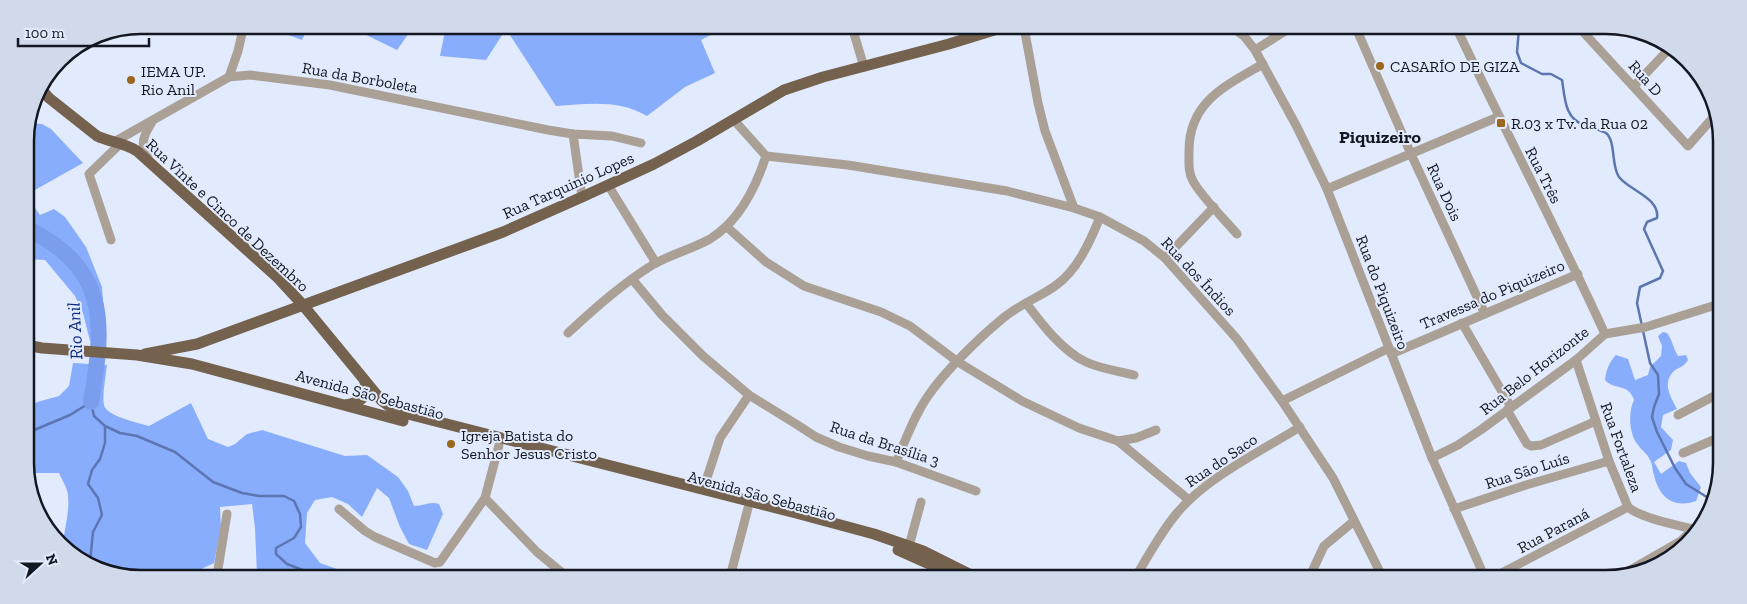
<svg xmlns="http://www.w3.org/2000/svg" width="1747" height="604" font-family="'Zilla Slab',serif">
<style>
.forest{fill:#89adfd}
.lines{fill:none;stroke-linecap:round;stroke-linejoin:round}
.stream{stroke:#5b76b0;stroke-width:2.5}
.river{stroke:#7a9eed;stroke-width:16}
.minor{stroke:#aaa095;stroke-width:9}
.major{stroke:#74624e;stroke-width:11}
.poi-dot{fill:#9b661d;stroke:#e2ebfd;stroke-width:2}
.labels{text-anchor:middle;stroke-width:4;stroke-linejoin:round;paint-order:stroke}
.poi-label{font-size:16px;fill:#131722;stroke:#e2ebfd;text-anchor:start}
.street-label{font-size:16px;fill:#131722;stroke:#e2ebfd}
.neighbourhood-label{font-size:18px;font-weight:bold;fill:#131722;stroke:#e2ebfd}
.water-label{font-size:18px;font-style:italic;fill:#0f2b85;stroke:#e2ebfd}
.rim{fill:none;stroke:#131722;stroke-width:2.5}
</style>
<rect width="100%" height="100%" fill="#e2ebfd"/>
<g class="forest">
<path d="M279 25H309L302 40 280 32Z"/>
<path d="M348 26H414L397 50Z"/>
<path d="M446 26H536L550 30 556 26 755 27 754 28H724L701 40 715 73 685 87 647 116C618 99 588 104 556 106L506 29 486 60 440 56Z"/>
<path d="M28 123 42 124 51 129 83 163 26 195 40 215 54 209 65 217 86 247 102 287 106 341H90L83 313 75 296 45 260 26 259 25 134Z"/>
<path d="M1663 332 1667 333C1672 339 1673 348 1678 356L1686 355 1688 360C1681 370 1679 366 1673 372 1662 384 1671 397 1677 409L1663 415 1661 427 1673 440 1671 450 1654 462 1661 474 1679 461 1686 463 1690 473 1701 487 1696 501C1673 509 1659 497 1654 475 1652 469 1653 465 1650 460 1647 453 1642 451 1638 445 1629 434 1628 413 1634 400 1629 383 1613 390 1605 380 1606 371 1609 362 1616 355L1628 359 1635 380 1648 375 1650 367 1661 356 1662 346 1658 336Z"/>
<path d="M73 363 107 365C106 374 102 396 104 405 106 416 139 423 149 426L191 403 208 439 228 447 235 444 247 434 262 430 345 456 367 455 398 477 408 491 414 506C425 506 428 501 439 504L443 514 427 550 409 544 400 527 389 498 377 488 362 517 348 504 332 497 315 500 307 513 305 543 320 563 357 576 257 575 255 528 252 504 220 507 221 527 214 563 189 575H111L63 545C64 529 70 512 68 496 68 489 62 480 59 473H32L27 471V409L37 402 59 396 69 386Z"/>
</g>
<g class="lines">
<g class="stream">
<path d="M1519 29 1517 52 1521 63 1542 74H1551L1562 80C1565 97 1564 118 1584 125 1589 127 1603 131 1606 133 1616 141 1611 166 1619 177 1630 191 1660 198 1657 218L1647 222 1644 229 1663 271 1660 278 1640 287 1637 303 1650 363 1658 375 1659 394 1654 407 1652 417 1657 432 1675 468 1686 484 1710 499"/>
<path d="M27 433 70 415 91 402 94 416 105 426 120 433 137 436 175 452 213 482 242 493 259 496H284L294 501 300 514 301 527 294 538 276 548V554L287 564 316 575"/>
<path d="M90 562 93 532 102 515 98 498 88 484 92 470 100 459 105 443V426"/>
</g>
<path class="river" d="M26 228C108 268 105 321 91 402"/>
<g class="minor">
<path d="M852 27 864 67"/>
<path d="M1024 27 1038 103 1045 131 1074 208"/>
<path d="M1233 28 1244 36 1255 50 1297 127 1327 189 1432 458 1485 578"/>
<path d="M1356 28 1411 154 1485 314"/>
<path d="M1457 29C1505 131 1558 231 1605 334"/>
<path d="M1583 29 1585 34 1688 146 1717 113"/>
<path d="M1255 50 1290 28"/>
<path d="M229 77 238 51 244 25"/>
<path d="M1634 86 1669 49"/>
<path d="M733 119 766 156 848 165 1007 191 1074 208 1100 217 1144 241 1165 258 1237 339 1282 401 1333 478 1383 578"/>
<path d="M573 134 582 197"/>
<path d="M114 142 229 77 250 75 330 85 548 130 573 134 612 136 641 143"/>
<path d="M148 158C139 144 144 135 152 122"/>
<path d="M608 185 656 263"/>
<path d="M1327 189 1498 117"/>
<path d="M727 227 766 262 804 286 881 312 910 326 958 362 1022 401 1079 428 1118 441 1189 500"/>
<path d="M1237 234C1225 220 1201 196 1193 181 1188 172 1189 162 1189 151 1189 102 1225 86 1263 64"/>
<path d="M111 240 89 174 120 144"/>
<path d="M1165 258 1214 207"/>
<path d="M632 279 662 315 703 356 749 395 796 424 816 437 839 447 868 456 896 462 976 491"/>
<path d="M1026 303C1041 323 1062 351 1086 362 1101 369 1119 371 1134 375"/>
<path d="M1462 323 1511 407"/>
<path d="M568 333C595 308 623 283 654 264 672 254 692 249 710 239 740 221 756 187 766 156"/>
<path d="M1391 354 1578 274"/>
<path d="M1576 360 1609 461 1628 507C1640 518 1676 525 1693 529"/>
<path d="M1282 401 1389 348"/>
<path d="M1507 410 1527 444 1531 446 1541 445 1596 421"/>
<path d="M1678 415 1718 394"/>
<path d="M1118 441 1136 438 1156 430"/>
<path d="M1683 453 1718 438"/>
<path d="M1432 458 1458 445 1482 429 1576 360 1605 334 1646 327 1719 304"/>
<path d="M896 462C906 439 914 416 928 396 945 371 979 338 1002 319 1018 305 1038 298 1055 286 1077 271 1090 242 1100 217"/>
<path d="M703 490 720 438 749 395"/>
<path d="M485 498 537 552 566 576"/>
<path d="M339 509 365 531 375 537 435 563 440 562 485 498 499 445"/>
<path d="M1454 509 1526 485 1609 461"/>
<path d="M909 546 921 502"/>
<path d="M217 575 227 514"/>
<path d="M1620 576 1681 541 1694 528"/>
<path d="M730 577 748 508"/>
<path d="M1135 578C1148 556 1161 532 1177 513 1206 478 1261 451 1300 427"/>
<path d="M1309 578 1324 546 1354 521"/>
<path d="M1492 578 1628 507"/>
</g>
<g class="major">
<path d="M40 88 49 98 97 136C110 142 125 143 137 151L278 278 302 304 381 400 396 411 796 513 874 534 923 551 975 577"/>
<path d="M26 345 42 348 137 355 192 364 403 421"/>
<path d="M145 354 197 344 503 232 582 197 654 164 697 141 784 90 823 77 949 44 1004 27"/>
<path d="M346 405C360 402 370 397 365 382"/>
<path d="M898 550 958 577"/>
</g>
</g>
<g class="poi-dot">
<circle cx="1380" cy="66" r="5"/>
<circle cx="131" cy="80" r="5"/>
<rect x="1496" y="118" width="10" height="10" rx="2.5"/>
<circle cx="451" cy="444" r="5"/>
</g>
<g class="labels">
<g class="poi-label">
<text x="1390" y="72">CASARÍO DE GIZA</text>
<text x="141" y="77">IEMA UP.<tspan x="141" dy="18">Rio Anil</tspan></text>
<text x="1511" y="129">R.03 x Tv. da Rua 02</text>
<text x="461" y="441">Igreja Batista do<tspan x="461" dy="18">Senhor Jesus Cristo</tspan></text>
</g>
<g class="street-label">
<text transform="translate(360 77) rotate(10)" y="6">Rua da Borboleta</text>
<text transform="translate(1646 78) rotate(48)" y="6">Rua D</text>
<text transform="translate(1544 175) rotate(63)" y="6">Rua Três</text>
<text transform="translate(568 185) rotate(-24)" y="6">Rua Tarquinio Lopes</text>
<text transform="translate(1445 192) rotate(65)" y="6">Rua Dois</text>
<text transform="translate(228 215) rotate(43)" y="6">Rua Vinte e Cinco de Dezembro</text>
<text transform="translate(1199 276) rotate(47)" y="6">Rua dos Índios</text>
<text transform="translate(1383 292) rotate(69)" y="6">Rua do Piquizeiro</text>
<text transform="translate(1492 294) rotate(-23)" y="6">Travessa do Piquizeiro</text>
<text transform="translate(1534 370) rotate(-38)" y="6">Rua Belo Horizonte</text>
<text transform="translate(370 394) rotate(15)" y="6">Avenida São Sebastião</text>
<text transform="translate(885 443) rotate(18)" y="6">Rua da Brasília 3</text>
<text transform="translate(1622 447) rotate(70)" y="6">Rua Fortaleza</text>
<text transform="translate(1221 460) rotate(-34)" y="6">Rua do Saco</text>
<text transform="translate(1527 470) rotate(-18)" y="6">Rua São Luís</text>
<text transform="translate(762 495) rotate(15)" y="6">Avenida São Sebastião</text>
<text transform="translate(1553 530) rotate(-28)" y="6">Rua Paraná</text>
</g>
<g class="neighbourhood-label">
<text x="1380" y="143">Piquizeiro</text>
</g>
<g class="water-label">
<text transform="translate(75 331) rotate(-93)" y="6">Rio Anil</text>
</g>
</g>
<path d="M0 0H1747V604H0ZM141 34H1606A107 107 0 0 1 1713 141V463A107 107 0 0 1 1606 570H141A107 107 0 0 1 34 463V141A107 107 0 0 1 141 34Z" fill="#d1daeb" fill-rule="evenodd"/>
<path class="rim" d="M141 34H1606A107 107 0 0 1 1713 141V463A107 107 0 0 1 1606 570H141A107 107 0 0 1 34 463V141A107 107 0 0 1 141 34Z"/>
<g transform="translate(40 564) rotate(69)" stroke="#e2ebfd" stroke-width="4" paint-order="stroke">
<path d="M0-4L9 19L0 12L-9 19Z" fill="#131722"/>
<text y="-8" font-size="14" font-weight="bold" text-anchor="middle" fill="#131722">N</text>
</g>
<path d="M18 38v8h131v-8" fill="none" stroke="#131722" stroke-width="2.5"/>
<text x="25" y="38" font-size="15" fill="#131722" stroke="#e2ebfd" stroke-width="4" paint-order="stroke">100 m</text>
</svg>
